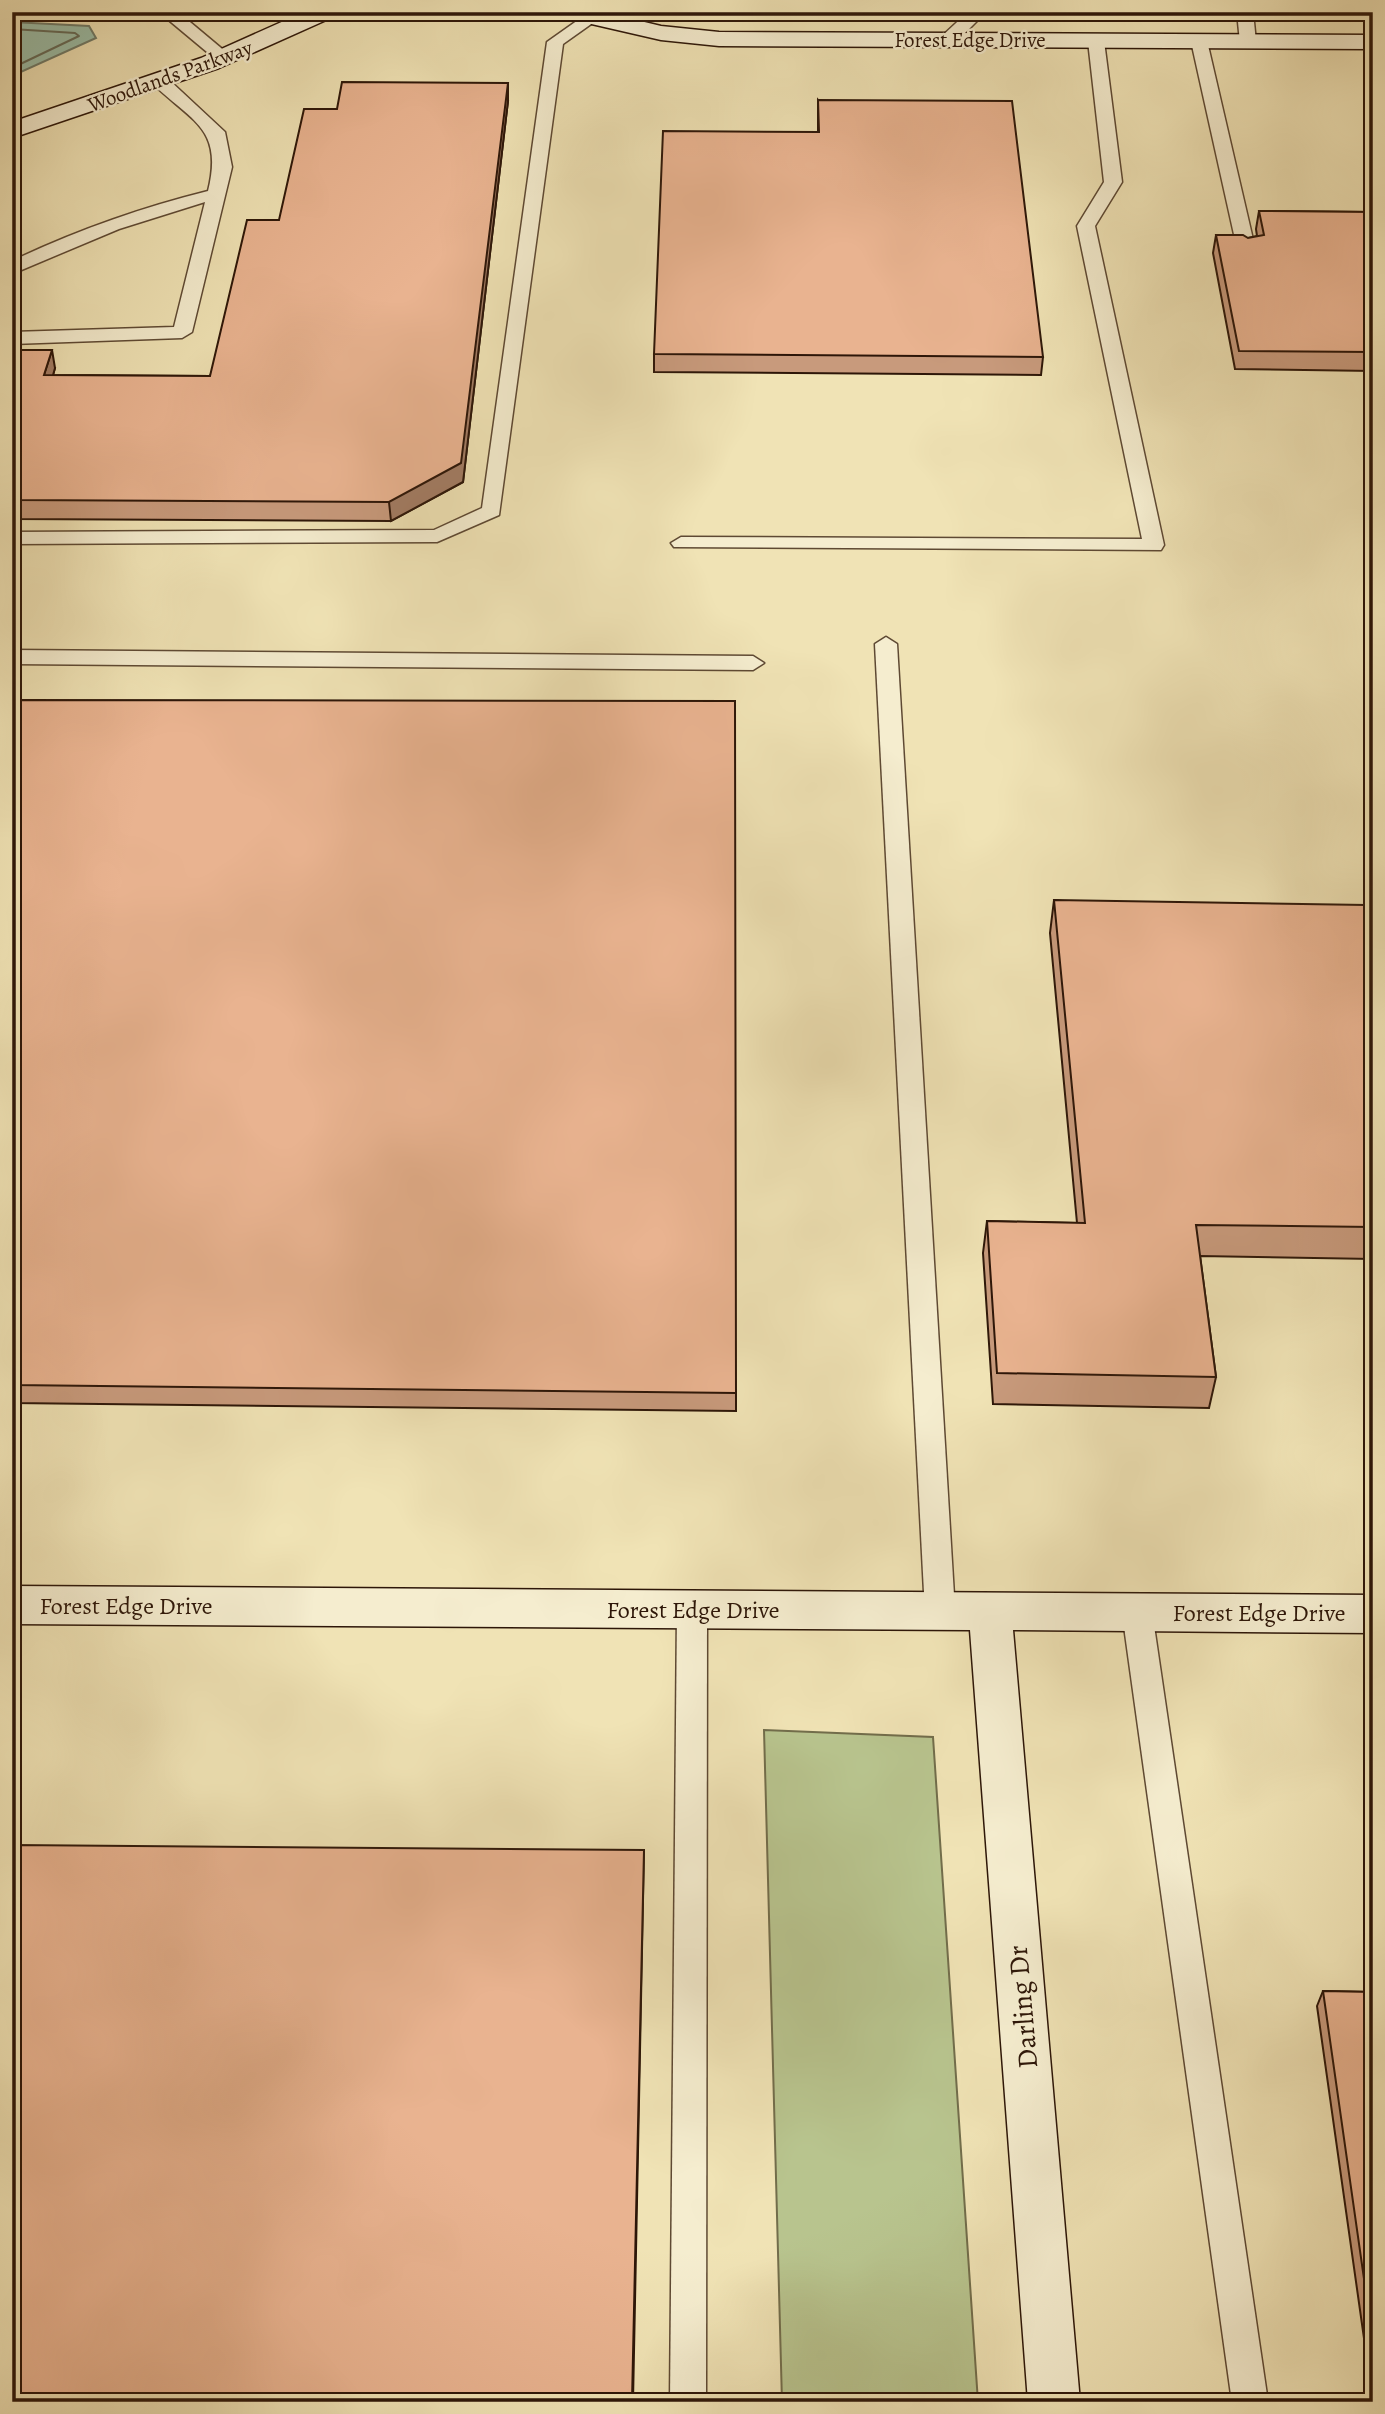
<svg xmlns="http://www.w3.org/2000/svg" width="1385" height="2414" font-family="Alegreya,serif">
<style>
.green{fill:#b8c48e;stroke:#726d4b;stroke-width:2}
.water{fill:#9bbfa9;stroke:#6f7b69;stroke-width:2}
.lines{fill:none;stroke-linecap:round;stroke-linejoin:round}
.shore{stroke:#646a58;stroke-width:2}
.lane-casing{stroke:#5e4933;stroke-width:3}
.secondary-casing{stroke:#2d1608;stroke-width:3}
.lane{fill:#f5edcf;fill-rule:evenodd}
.secondary{fill:#f5edcf;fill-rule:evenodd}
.wall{fill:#c89a7c;stroke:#2d1608;stroke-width:2}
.shaded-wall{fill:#a37d65;stroke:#2d1608;stroke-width:2}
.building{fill:#e9b390;stroke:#2d1608;stroke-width:2}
.labels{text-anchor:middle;stroke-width:5;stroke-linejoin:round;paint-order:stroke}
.far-street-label{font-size:21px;fill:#2d1608;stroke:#f5edcf}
.street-label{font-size:24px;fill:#2d1608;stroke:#f5edcf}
.near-street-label{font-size:28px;fill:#2d1608;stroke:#f5edcf}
</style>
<rect width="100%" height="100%" fill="#f0e3b5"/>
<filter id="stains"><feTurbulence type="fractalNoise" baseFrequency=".00286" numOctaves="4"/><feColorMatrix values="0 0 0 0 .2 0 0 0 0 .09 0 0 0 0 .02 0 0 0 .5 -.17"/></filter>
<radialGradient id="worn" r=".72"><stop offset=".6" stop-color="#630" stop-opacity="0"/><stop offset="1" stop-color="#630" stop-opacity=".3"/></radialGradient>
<path class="green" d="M764 1730 933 1737 978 2402H782Z"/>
<path class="water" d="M12 22 89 26 96 38 12 76Z"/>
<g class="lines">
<path class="shore" d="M12 29 75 33 79 36 12 68"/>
<defs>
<g id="lane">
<path d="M159 12H178L233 58 225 63 219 62Z"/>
<path d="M968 12H986L954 44H942L940 40 942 36Z"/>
<path d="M1237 12H1253L1256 42 1254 46 1248 47 1240 42Z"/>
<path d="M588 13 596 18 594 22 563 44 499 515 437 542 12 544V532L434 530 482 508 547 42Z"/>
<path d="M1096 36 1104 41 1122 182 1095 226 1164 545 1161 550 674 547 671 543 681 537 1142 539 1077 226 1104 182 1088 41Z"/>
<path d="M1199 36 1207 41 1255 248 1246 254 1237 248 1191 41Z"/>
<path d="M161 77 167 78 225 132 232 167 192 332 182 338 12 344V332L174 327 205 202 119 229 12 274V261C75 231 140 208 208 191 223 130 195 123 155 86L152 82 155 78Z"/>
<path d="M886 637 897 644 955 1612 950 1621 940 1625 930 1621 925 1612 875 644Z"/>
<path d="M12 650 753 656 764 663 753 670 12 664Z"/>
<path d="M692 1597 702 1601 707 1610 706 2402H670L677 1610 682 1601Z"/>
<path d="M1137 1599 1147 1603 1152 1612 1268 2402H1232L1122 1612 1127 1603Z"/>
</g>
<g id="secondary">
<path d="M304 12H336L333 17 219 68 12 138V122L201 58Z"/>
<path d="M558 12H603L661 26 719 32 1373 35V49L719 46 661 40 561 17Z"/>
<path d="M12 1586 1373 1595V1633L1013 1630 1080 2402H1028L970 1630 12 1624Z"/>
</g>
</defs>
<use href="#lane" class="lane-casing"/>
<use href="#secondary" class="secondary-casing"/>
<use href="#lane" class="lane"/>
<use href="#secondary" class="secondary"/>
</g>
<g class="wall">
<path d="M818 100 1043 357 1041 375 654 372V354L818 132Z"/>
<path d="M508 101 463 482 391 521 12 519V350L55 368 53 375 210 376 337 109Z"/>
<path d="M1259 211 1373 212V371L1235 369 1213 253 1216 235 1248 238 1257 236 1256 229Z"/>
<path d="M12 700 736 1393V1411L12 1403Z"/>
<path d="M1054 900 1373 939V1259L1200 1256 1216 1377 1209 1408 993 1404 983 1253 987 1221 1077 1223 1050 933Z"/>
<path d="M1323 1991 1373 1992V2402L1317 2006Z"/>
</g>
<g class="shaded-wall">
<path d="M508 83V101L463 482 391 521 389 502Z"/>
<path d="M52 350 55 368 48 393 44 375Z"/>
<path d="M644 1850 633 2402H632Z"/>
</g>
<g class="building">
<path d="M342 82 508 83 461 463 389 502 12 500V350H52L44 375 210 376 247 220H279L304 109H337Z"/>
<path d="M818 100 1012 101 1043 357 654 354 663 131 819 132Z"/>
<path d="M1259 211 1373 212V352L1239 351 1216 235H1243L1248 238 1264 235Z"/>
<path d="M12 700 735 701 736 1393 12 1385Z"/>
<path d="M1054 900 1366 905 1373 939V1227L1196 1225 1216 1377 997 1373 987 1221 1085 1223Z"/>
<path d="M12 1845 644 1850 632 2402H12Z"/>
<path d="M1323 1991 1373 1992V2342Z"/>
</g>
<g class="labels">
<g class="far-street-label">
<text x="970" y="47">Forest Edge Drive</text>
<text transform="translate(170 76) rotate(-20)" y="7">Woodlands Parkway</text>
</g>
<g class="street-label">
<text x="126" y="1614">Forest Edge Drive</text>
<text x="693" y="1618">Forest Edge Drive</text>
<text x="1259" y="1621">Forest Edge Drive</text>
</g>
<g class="near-street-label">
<text transform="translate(1022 2007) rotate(-95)" y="10">Darling Dr</text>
</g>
</g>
<rect width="1385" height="2414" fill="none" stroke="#f0e3b5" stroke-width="42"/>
<rect x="14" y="14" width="1357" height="2386" fill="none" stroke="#2d1608" stroke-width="3.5"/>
<rect x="21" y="21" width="1343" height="2372" fill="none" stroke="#2d1608" stroke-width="2"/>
<rect width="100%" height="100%" filter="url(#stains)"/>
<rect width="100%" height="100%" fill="url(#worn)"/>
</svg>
